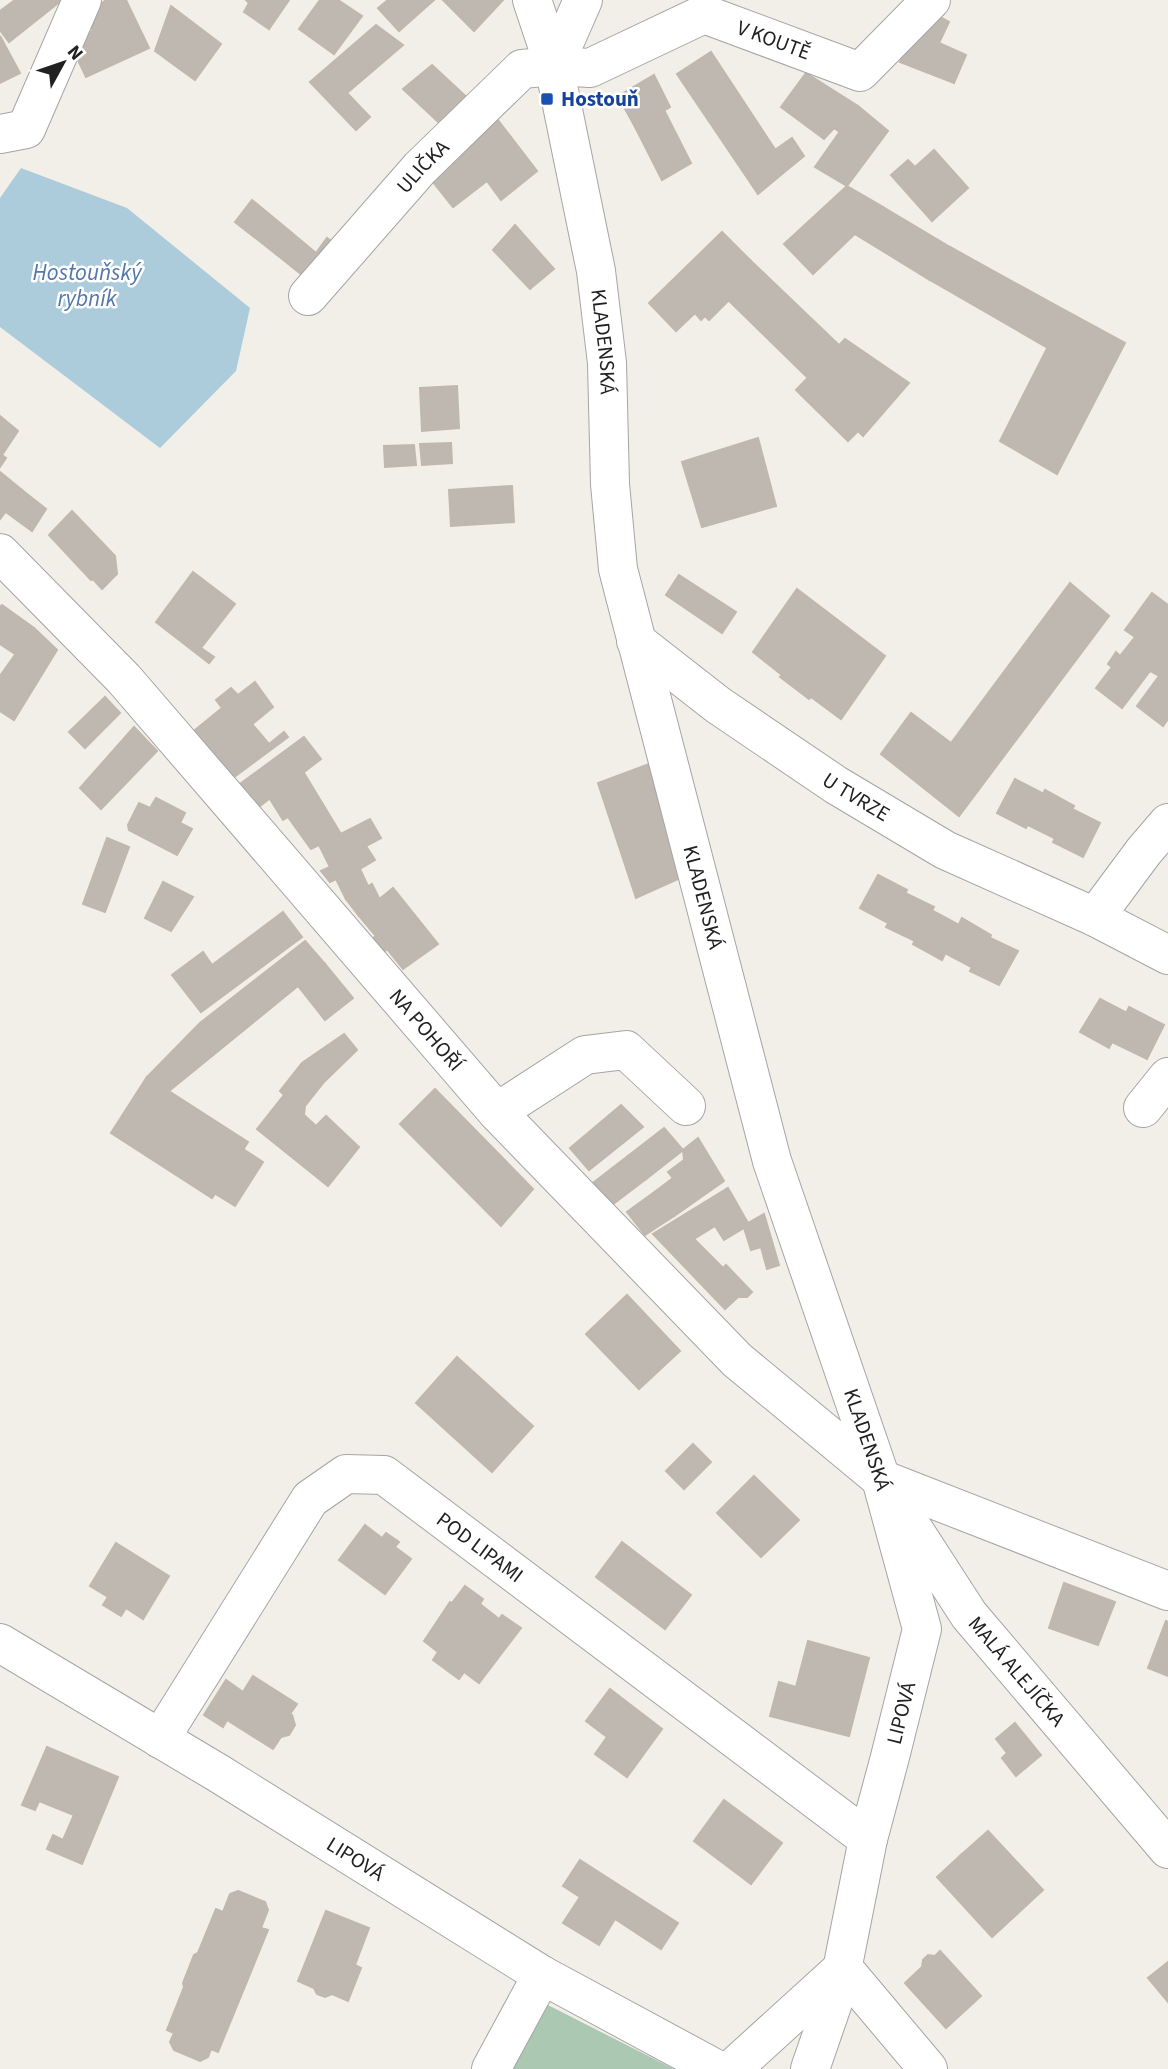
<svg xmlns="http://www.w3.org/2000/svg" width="1168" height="2069" font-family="'Source Sans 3',sans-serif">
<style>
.cemetery{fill:#abc8b2}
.water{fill:#acccdb}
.building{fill:#beb8b1;stroke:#c1b7ac;stroke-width:2}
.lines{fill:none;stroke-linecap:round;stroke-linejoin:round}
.minor-casing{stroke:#a5a5a5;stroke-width:40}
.minor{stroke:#fff;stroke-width:38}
.transit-dot{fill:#1a4fb4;stroke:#fff;stroke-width:2.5}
.labels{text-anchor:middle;stroke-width:5;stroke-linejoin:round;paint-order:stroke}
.street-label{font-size:21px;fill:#212121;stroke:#fff}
.transit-label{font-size:21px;font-weight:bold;fill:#164399;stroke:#fff;text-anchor:start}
.water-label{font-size:23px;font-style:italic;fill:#5376ab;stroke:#fff}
</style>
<rect width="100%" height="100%" fill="#f1efe8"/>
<path class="cemetery" d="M536 1999 674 2069H502Z"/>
<path class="water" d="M21 168 127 208 250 308 236 371 160 448 0 327V198Z"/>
<g class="building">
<path d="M15 0H62L9 42 0 30V11Z"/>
<path d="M106 0H126L149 48 86 77 69 41 93 31 86 16Z"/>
<path d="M289 0 269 29 244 12 249 3 246 0Z"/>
<path d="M320 0H338L362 16 334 54 299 29Z"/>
<path d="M388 0H434L399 31 378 8Z"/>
<path d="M443 0H503L474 31Z"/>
<path d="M171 6 221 44 195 80 155 51Z"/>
<path d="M936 15 949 22 939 43 966 55 954 83 900 62 917 33Z"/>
<path d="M376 25 403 45 347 93 370 117 356 130 310 82Z"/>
<path d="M0 36 20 73 0 83Z"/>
<path d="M711 52 788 169 758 194 677 74Z"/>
<path d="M432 65 474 104 447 130 403 89Z"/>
<path d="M806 73 858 106 840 132 834 128 824 139 781 107Z"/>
<path d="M654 75 670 107 635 127 618 96Z"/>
<path d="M858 106 888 131 847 186 815 167Z"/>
<path d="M664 110 691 163 662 180 635 127Z"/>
<path d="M494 115 537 171 501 200 487 181 453 207 425 172Z"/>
<path d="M792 138 804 156 788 169 775 150Z"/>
<path d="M934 150 968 188 932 221 891 175 908 160 915 167Z"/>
<path d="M847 186 883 207 813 274 784 244Z"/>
<path d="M252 200 292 233 276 254 235 222Z"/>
<path d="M883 207 950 247 930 280 855 234Z"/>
<path d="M515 225 554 269 530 289 493 250Z"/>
<path d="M722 232 750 260 718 290 729 300 709 320 705 316 701 320 695 313 676 331 649 303Z"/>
<path d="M292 233 316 253 327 238 339 247 311 282 276 254Z"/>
<path d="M950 247 1066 311 1048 348 930 280Z"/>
<path d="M750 260 839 345 808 378 718 290Z"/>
<path d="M1066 311 1125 343 1057 474 1000 441Z"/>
<path d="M845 339 909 383 863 436 858 431 848 441 796 390Z"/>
<path d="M457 386 459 428 422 431 420 388Z"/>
<path d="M0 416 18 431 2 455 6 458 0 467Z"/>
<path d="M758 438 776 506 702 527 682 462Z"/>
<path d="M451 443 452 463 422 465 420 444Z"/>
<path d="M414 445 416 465 385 467 384 446Z"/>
<path d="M0 472 22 490 0 519Z"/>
<path d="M512 486 514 522 451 526 449 490Z"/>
<path d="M22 490 46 509 32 531 6 512Z"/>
<path d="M72 511 115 556 117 574 102 589 93 579 91 580 49 535Z"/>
<path d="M193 572 235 604 201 648 214 657 209 663 156 622Z"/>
<path d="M679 575 736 612 722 633 666 595Z"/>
<path d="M1070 583 1109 616 959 816 881 754 911 713 951 743Z"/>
<path d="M797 589 885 656 841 719 811 697 809 699 780 677 782 675 753 652Z"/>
<path d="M1152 593 1168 605V719L1163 726 1137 706 1159 676 1150 671 1122 708 1096 688 1112 667 1108 664 1116 652 1120 656 1135 637 1125 630Z"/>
<path d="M2 605 34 628 15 654 0 644V607Z"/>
<path d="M34 628 57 650 14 720 0 711V676Z"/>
<path d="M255 682 273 707 244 731 249 737 218 762 194 731 222 708 216 700 231 688 238 695Z"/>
<path d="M105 697 120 713 85 748 69 732Z"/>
<path d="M252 724 269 744 284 732 288 737 233 778 219 762 249 737 244 731Z"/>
<path d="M134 727 157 751 101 809 80 788Z"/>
<path d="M304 737 321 759 260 806 240 784Z"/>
<path d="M649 764 687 875 636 898 598 783Z"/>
<path d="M304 773 341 834 311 849 288 817 283 820 270 799Z"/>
<path d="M1015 779 1044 794 1026 828 997 813Z"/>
<path d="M1045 790 1074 806 1056 839 1028 825Z"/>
<path d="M156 798 185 813 180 823 192 829 177 855 129 830 128 825 139 803 150 808Z"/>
<path d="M1072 809 1100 823 1083 857 1053 842Z"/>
<path d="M370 819 381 838 366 846 375 860 360 869 368 886 346 899 336 879 330 882 321 871 330 867 319 845Z"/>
<path d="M107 838 129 847 105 912 83 904Z"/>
<path d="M878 875 907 890 888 923 860 908Z"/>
<path d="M163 882 193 897 171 931 145 918Z"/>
<path d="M372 884 379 898 359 916 346 899Z"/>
<path d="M393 888 438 944 403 969 387 949 384 952 373 938 376 936 359 916Z"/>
<path d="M905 893 934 907 915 941 886 927Z"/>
<path d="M931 910 959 925 942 960 913 944Z"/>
<path d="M283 912 302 937 201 1012 172 975 203 952 212 965Z"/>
<path d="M962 918 991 935 973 968 945 953Z"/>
<path d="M988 937 1018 951 999 985 970 971Z"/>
<path d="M305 941 325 964 169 1091 147 1077 200 1023Z"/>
<path d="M325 964 353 998 325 1020 298 986Z"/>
<path d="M1100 999 1127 1013 1109 1048 1080 1032Z"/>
<path d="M1129 1007 1164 1025 1147 1059 1112 1042Z"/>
<path d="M344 1034 357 1050 324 1082 305 1106 304 1115 316 1126 326 1116 359 1147 328 1186 257 1129 284 1095 280 1091 302 1063Z"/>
<path d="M147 1077 248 1142 212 1198 111 1133Z"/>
<path d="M435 1089 533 1189 501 1226 400 1124Z"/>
<path d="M621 1105 643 1127 589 1170 570 1148Z"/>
<path d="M664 1128 683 1150 646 1179 628 1156Z"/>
<path d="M698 1138 724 1181 674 1216 656 1191 673 1178 668 1172 684 1160 683 1150Z"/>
<path d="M243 1149 263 1162 235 1206 214 1193Z"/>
<path d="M628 1156 646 1179 612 1205 593 1183Z"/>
<path d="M728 1188 748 1223 764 1214 779 1265 767 1269 761 1247 751 1250 744 1228 724 1240 715 1226 694 1239 723 1268 726 1265 752 1292 747 1297H738L725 1309 653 1234Z"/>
<path d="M656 1191 674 1216 645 1235 627 1212Z"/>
<path d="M627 1295 680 1351 639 1389 586 1334Z"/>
<path d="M457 1357 533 1426 492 1472 416 1403Z"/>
<path d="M693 1444 711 1462 684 1489 666 1471Z"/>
<path d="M754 1476 799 1520 761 1557 717 1513Z"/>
<path d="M365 1525 382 1538 386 1533 399 1542 395 1547 411 1559 385 1594 339 1560Z"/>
<path d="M622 1542 691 1595 665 1629 596 1577Z"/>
<path d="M116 1543 169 1576 143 1619 126 1608 121 1616 103 1605 108 1597 90 1586Z"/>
<path d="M1064 1583 1115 1602 1098 1645 1049 1628Z"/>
<path d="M465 1586 483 1599 480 1604 499 1619 502 1615 521 1628 479 1683 464 1672 459 1679 433 1660 438 1652 424 1641 450 1602 452 1603Z"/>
<path d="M1166 1621 1168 1622V1676L1148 1668Z"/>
<path d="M808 1641 869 1658 849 1736 770 1716 779 1682 796 1687Z"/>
<path d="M253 1676 297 1704 290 1714 292 1715 295 1725 289 1735 281 1737 273 1749 227 1720 223 1727 204 1715 226 1680 243 1692Z"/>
<path d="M610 1689 662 1729 627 1777 595 1754 607 1737 586 1721Z"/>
<path d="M1015 1723 1041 1755 1016 1776 1002 1758 1007 1753 996 1739Z"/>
<path d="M47 1747 118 1777 82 1864 47 1849 53 1835 63 1840 74 1815 39 1801 35 1810 22 1805Z"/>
<path d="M724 1800 782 1843 751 1884 694 1841Z"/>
<path d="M988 1831 1043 1890 1017 1914 962 1854Z"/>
<path d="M962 1854 1017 1914 992 1937 937 1877Z"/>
<path d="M580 1860 678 1923 661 1949 615 1919 599 1945 563 1923 580 1897 563 1886Z"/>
<path d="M238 1891 265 1902 268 1910 261 1928 268 1930 218 2052 211 2049 208 2057 200 2061 174 2050 170 2042 174 2033 167 2030 184 1987 183 1983 194 1955 198 1953 216 1909 223 1912 230 1894Z"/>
<path d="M326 1911 369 1928 355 1965 361 1968 348 2001 332 1994 325 1997 317 1994 314 1988 298 1981Z"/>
<path d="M940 1951 981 1996 946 2028 905 1983 922 1967 923 1960 928 1955 935 1956Z"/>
<path d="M1168 1962V2002L1148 1978Z"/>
</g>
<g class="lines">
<defs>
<g id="minor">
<path id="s1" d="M532 0 554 66 596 271 607 363 610 484 618 569 772 1161 881 1479 922 1629 890 1757 868 1839 839 1985 810 2069"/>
<path d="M554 66 583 0"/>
<path d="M0 134 26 129 82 0"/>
<path id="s2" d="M308 296 420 168 522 69 554 66 590 68 704 14 860 72 931 0"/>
<path id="s3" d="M0 553 124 679 497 1112 737 1360 881 1479 969 1615 1168 1849"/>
<path id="s4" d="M636 641 718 705 836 785 945 850 1095 917 1168 955"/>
<path d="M1095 917 1144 851 1168 823"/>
<path d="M1143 1108 1168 1077"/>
<path d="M497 1112 585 1055 626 1050 686 1106"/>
<path d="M881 1479 1168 1591"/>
<path id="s5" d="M0 1643 218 1773 542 1975 716 2069"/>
<path id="s6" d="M160 1739 310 1499 346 1474 384 1475 868 1839"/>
<path d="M491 2069 542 1975"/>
<path d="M732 2069 843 1968 928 2069"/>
</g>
</defs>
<use href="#minor" class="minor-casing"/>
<use href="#minor" class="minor"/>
</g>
<rect class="transit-dot" x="540" y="92" width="14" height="14" rx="3.5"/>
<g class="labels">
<g class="street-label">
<text dy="7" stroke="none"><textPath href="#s2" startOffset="581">V KOUTĚ</textPath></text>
<text dy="7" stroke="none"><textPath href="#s2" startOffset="173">ULIČKA</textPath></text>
<text dy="7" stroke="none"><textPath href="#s1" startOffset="350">KLADENSKÁ</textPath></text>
<text dy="7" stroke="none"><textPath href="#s4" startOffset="270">U TVRZE</textPath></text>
<text dy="7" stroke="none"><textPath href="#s1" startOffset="917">KLADENSKÁ</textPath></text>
<text dy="7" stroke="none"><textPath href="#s3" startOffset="640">NA POHOŘÍ</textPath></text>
<text dy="7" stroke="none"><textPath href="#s1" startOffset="1484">KLADENSKÁ</textPath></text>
<text dy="7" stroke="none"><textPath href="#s6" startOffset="485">POD LIPAMI</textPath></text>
<text dy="7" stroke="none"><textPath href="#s3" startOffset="1516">MALÁ ALEJÍČKA</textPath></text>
<text transform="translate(901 1713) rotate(-76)" y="7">LIPOVÁ</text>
<text dy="7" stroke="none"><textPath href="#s5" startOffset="416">LIPOVÁ</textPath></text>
</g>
<g class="transit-label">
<text x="561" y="106">Hostouň</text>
</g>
<g class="water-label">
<text x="87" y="280">Hostouňský<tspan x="87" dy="26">rybník</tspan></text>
</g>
</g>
<g transform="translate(63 63) rotate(50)" stroke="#ffffff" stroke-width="5" paint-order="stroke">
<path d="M0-5L12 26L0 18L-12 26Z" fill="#212121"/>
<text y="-10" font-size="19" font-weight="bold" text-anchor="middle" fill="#212121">N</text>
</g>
</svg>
